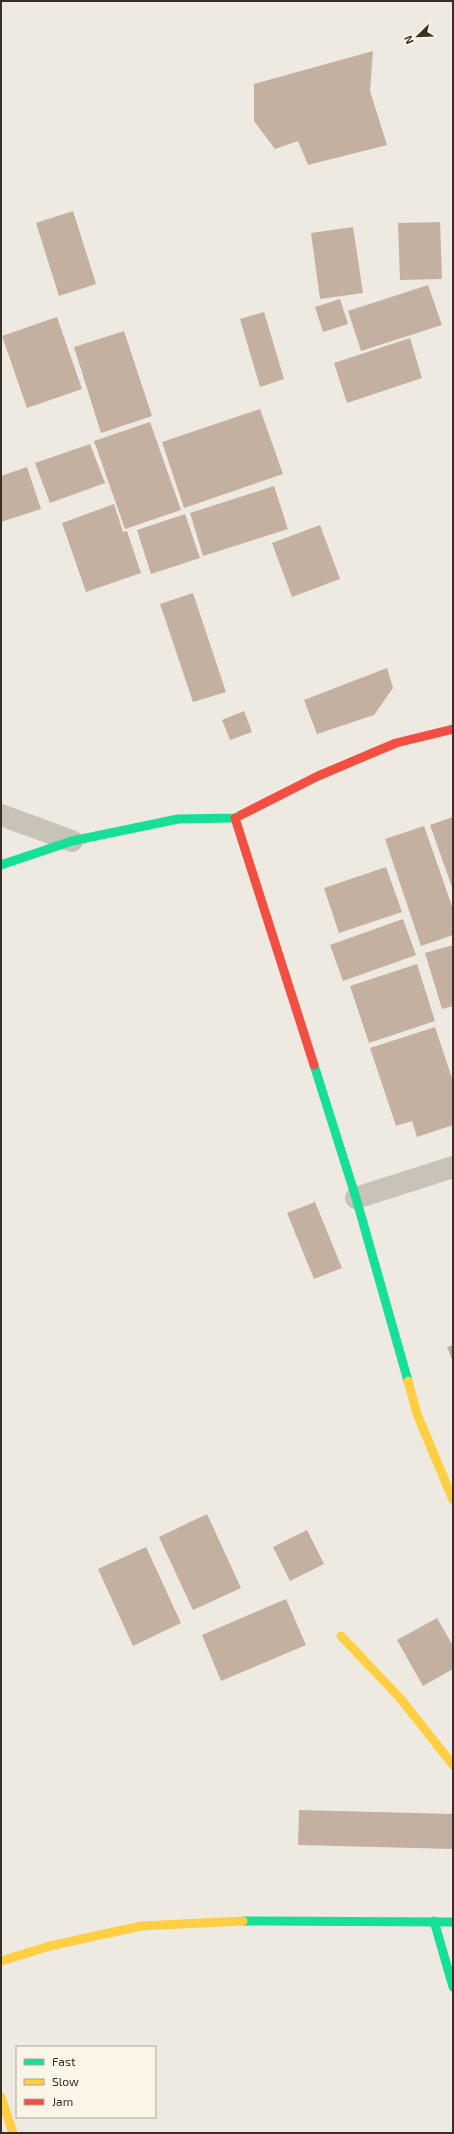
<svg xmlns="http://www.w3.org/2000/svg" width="454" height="2134" font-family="'Exo 2',sans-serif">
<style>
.building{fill:#c4b0a1}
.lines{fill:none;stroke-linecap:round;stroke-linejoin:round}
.street{stroke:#c8c2b9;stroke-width:22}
.fast{stroke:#16e098;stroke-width:9}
.slow{stroke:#ffcf43;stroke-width:9}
.jam{stroke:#f24e42;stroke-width:9}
</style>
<rect width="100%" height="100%" fill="#efeae1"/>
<g class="building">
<path d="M373 51 370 91 387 145 308 165 298 141 275 149 254 121V84Z"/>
<path d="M73 211 96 284 59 296 36 223Z"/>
<path d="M440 222 442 279 400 280 398 223Z"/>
<path d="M353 227 363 293 320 299 311 233Z"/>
<path d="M428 285 442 325 361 351 348 311Z"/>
<path d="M340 299 348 324 323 332 315 307Z"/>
<path d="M264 312 284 379 260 387 240 319Z"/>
<path d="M57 317 82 389 27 408 2 336Z"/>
<path d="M124 331 152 416 101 433 74 347Z"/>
<path d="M410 338 422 378 347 403 334 363Z"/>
<path d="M260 409 283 474 184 508 162 442Z"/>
<path d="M150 422 181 510 125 529 94 441Z"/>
<path d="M90 444 105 483 50 503 35 463Z"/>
<path d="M27 467 41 509 1 522V476Z"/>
<path d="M274 486 288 529 203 556 190 513Z"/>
<path d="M114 504 123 532 127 531 141 573 86 592 62 523Z"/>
<path d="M185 514 200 558 151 574 137 530Z"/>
<path d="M320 525 340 579 292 597 272 543Z"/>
<path d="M193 593 226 692 193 702 160 604Z"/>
<path d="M387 668 393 688 374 715 317 734 304 700Z"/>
<path d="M244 711 252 732 230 740 222 720Z"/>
<path d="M453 817V890L430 825Z"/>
<path d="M424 826 453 909V935L421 946 385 839Z"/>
<path d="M386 867 402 912 339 933 324 888Z"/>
<path d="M403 919 416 955 343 981 330 945Z"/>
<path d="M453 945V1006L442 1009 425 953Z"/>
<path d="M417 964 435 1021 369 1043 350 986Z"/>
<path d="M435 1027 453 1081V1125L417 1137 412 1121 396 1126 370 1048Z"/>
<path d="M315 1202 342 1268 314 1279 287 1213Z"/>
<path d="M453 1345V1362L447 1347Z"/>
<path d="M207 1514 241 1588 193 1610 159 1537Z"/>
<path d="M307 1530 324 1564 290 1581 273 1547Z"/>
<path d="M146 1547 181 1623 133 1646 98 1569Z"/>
<path d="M286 1599 306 1645 221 1681 202 1635Z"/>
<path d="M437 1618 453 1646V1669L423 1686 397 1640Z"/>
<path d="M299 1810 453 1814V1849L298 1845Z"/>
</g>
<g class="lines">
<g class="street">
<path d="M1 815 72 841"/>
<path d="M356 1198 453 1167"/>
</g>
<g class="fast">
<path d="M1 865 72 841 178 819 235 818 241 815"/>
<path d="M314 1065 356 1198 408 1381"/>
<path d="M243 1921 453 1922"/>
<path d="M434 1921 453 1987"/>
</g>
<g class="slow">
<path d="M408 1381 417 1414 453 1500"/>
<path d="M341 1636 400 1698 453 1765"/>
<path d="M1 1961 50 1946 141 1926 243 1921"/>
<path d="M1 2097 13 2133"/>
</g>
<g class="jam">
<path d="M241 815 318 776 396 743 453 729"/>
<path d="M235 818 314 1065"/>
</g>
</g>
<rect width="454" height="2134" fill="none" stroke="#392f27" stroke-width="4"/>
<rect x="16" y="2046" width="140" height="72" fill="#fbf5e8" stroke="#ada69b"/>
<rect x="24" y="2059" width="20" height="6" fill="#16e098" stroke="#ada69b"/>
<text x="52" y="2066" font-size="12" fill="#392f27">Fast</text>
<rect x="24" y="2079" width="20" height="6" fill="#ffcf43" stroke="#ada69b"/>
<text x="52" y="2086" font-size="12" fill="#392f27">Slow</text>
<rect x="24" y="2099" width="20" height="6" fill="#f24e42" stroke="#ada69b"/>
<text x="52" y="2106" font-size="12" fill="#392f27">Jam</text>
<g transform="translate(418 36) rotate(247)" stroke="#fbf5e8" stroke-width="3" paint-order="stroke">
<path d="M0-3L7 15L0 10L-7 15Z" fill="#392f27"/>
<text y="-6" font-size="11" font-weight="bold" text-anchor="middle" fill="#392f27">N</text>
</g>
</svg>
